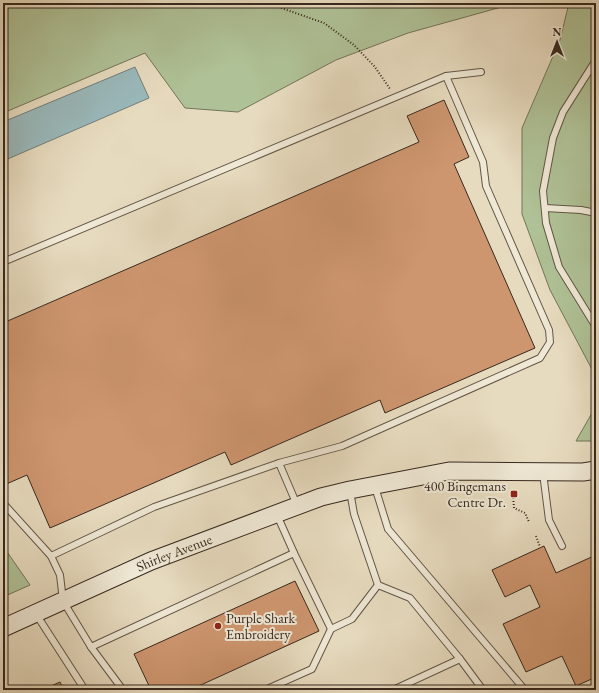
<svg xmlns="http://www.w3.org/2000/svg" width="599" height="693" font-family="'EB Garamond',serif">
<style>
.green{fill:#afc196;stroke:#73755a}
.water{fill:#9ab9bb;stroke:#727f7d}
.building{fill:#ce966f;stroke:#37291f}
.lines{fill:none;stroke-linecap:round;stroke-linejoin:round}
.lane-casing{stroke:#635647;stroke-width:8}
.secondary-casing{stroke:#37291f;stroke-width:19}
.path{stroke:#37291f;stroke-width:2;stroke-dasharray:1 2;stroke-linecap:butt}
.lane{stroke:#efe8d5;stroke-width:6}
.secondary{stroke:#efe8d5;stroke-width:17}
.poi-dot{fill:#8f2418;stroke:#efe8d5;stroke-width:1.5}
.labels{text-anchor:middle;stroke-width:4;stroke-linejoin:round;paint-order:stroke}
.poi-label{font-size:14px;fill:#37291f;stroke:#efe8d5;text-anchor:end}
.street-label{font-size:14px;fill:#37291f;stroke:#efe8d5}
</style>
<rect width="100%" height="100%" fill="#e7dbbf"/>
<filter id="stains"><feTurbulence type="fractalNoise" baseFrequency=".005" numOctaves="4"/><feColorMatrix values="0 0 0 0 .2 0 0 0 0 .09 0 0 0 0 .02 0 0 0 .5 -.17"/></filter>
<radialGradient id="worn" r=".72"><stop offset=".6" stop-color="#630" stop-opacity="0"/><stop offset="1" stop-color="#630" stop-opacity=".3"/></radialGradient>
<g class="green">
<path d="M3 3H516L408 33 336 60 238 112 185 108 145 53 3 113Z"/>
<path d="M569 3H596V377L550 290 522 214V128L560 40Z"/>
<path d="M596 406V441H576Z"/>
<path d="M3 546 30 585 3 597Z"/>
</g>
<path class="water" d="M135 67 149 98 3 161V122Z"/>
<g class="building">
<path d="M444 100 469 157 454 164 535 348 385 413 380 400 231 465 225 452 50 528 27 475 4 485 3 482V323L419 142 407 116Z"/>
<path d="M544 546 556 573 596 555V677L576 686 562 656 526 672 503 624 540 607 530 585 505 597 492 570Z"/>
<path d="M295 581 319 631 190 690H151L134 654Z"/>
<path d="M60 682 64 690H42Z"/>
</g>
<g class="lines">
<defs>
<g id="lane">
<path d="M596 60 563 112 553 138 543 191 546 223 559 267 596 327"/>
<path d="M545 208 581 210 596 213"/>
<path d="M3 262 446 76 481 72"/>
<path d="M279 463 297 505"/>
<path d="M543 473 549 520 562 546"/>
<path d="M375 487 388 529 525 690"/>
<path d="M350 491 354 514 378 585 410 598 460 659 483 690"/>
<path d="M3 503 51 556 60 575 63 601 91 647 294 553 277 515"/>
<path d="M294 553 331 629 352 619 378 585"/>
<path d="M51 556 154 507 279 463 342 446 540 358 550 342 549 330 486 186 483 162 446 76"/>
<path d="M36 614 85 690"/>
<path d="M91 647 123 690"/>
<path d="M265 690 312 669 331 629"/>
<path d="M393 690 460 659"/>
</g>
<g id="secondary">
<path id="s1" d="M3 628 151 561 321 497 350 490 449 471 583 472 596 470"/>
</g>
</defs>
<use href="#lane" class="lane-casing"/>
<use href="#secondary" class="secondary-casing"/>
<g class="path">
<path d="M267 3 324 23 354 45 375 67 390 89"/>
<path d="M513 495 514 508 525 513 529 522"/>
<path d="M536 536 540 547"/>
</g>
<use href="#lane" class="lane"/>
<use href="#secondary" class="secondary"/>
</g>
<g class="poi-dot">
<rect x="510" y="490" width="8" height="8" rx="2"/>
<circle cx="218" cy="626" r="4"/>
</g>
<g class="labels">
<g class="poi-label">
<text x="506" y="491">400 Bingemans<tspan x="506" dy="16">Centre Dr.</tspan></text>
<text x="226" y="623" text-anchor="start">Purple Shark<tspan x="226" dy="16">Embroidery</tspan></text>
</g>
<g class="street-label">
<text dy="5" stroke="none"><textPath href="#s1" startOffset="187">Shirley Avenue</textPath></text>
</g>
</g>
<rect width="599" height="693" fill="none" stroke="#e7dbbf" stroke-width="16"/>
<rect x="4" y="4" width="591" height="685" fill="none" stroke="#37291f" stroke-width="2"/>
<rect x="8" y="8" width="583" height="677" fill="none" stroke="#37291f"/>
<g transform="translate(557 42)" stroke="#efe8d5" stroke-width="3" paint-order="stroke">
<path d="M0-3L7 15L0 10L-7 15Z" fill="#37291f"/>
<text y="-6" font-size="11" font-weight="bold" text-anchor="middle" fill="#37291f">N</text>
</g>
<rect width="100%" height="100%" filter="url(#stains)"/>
<rect width="100%" height="100%" fill="url(#worn)"/>
</svg>
